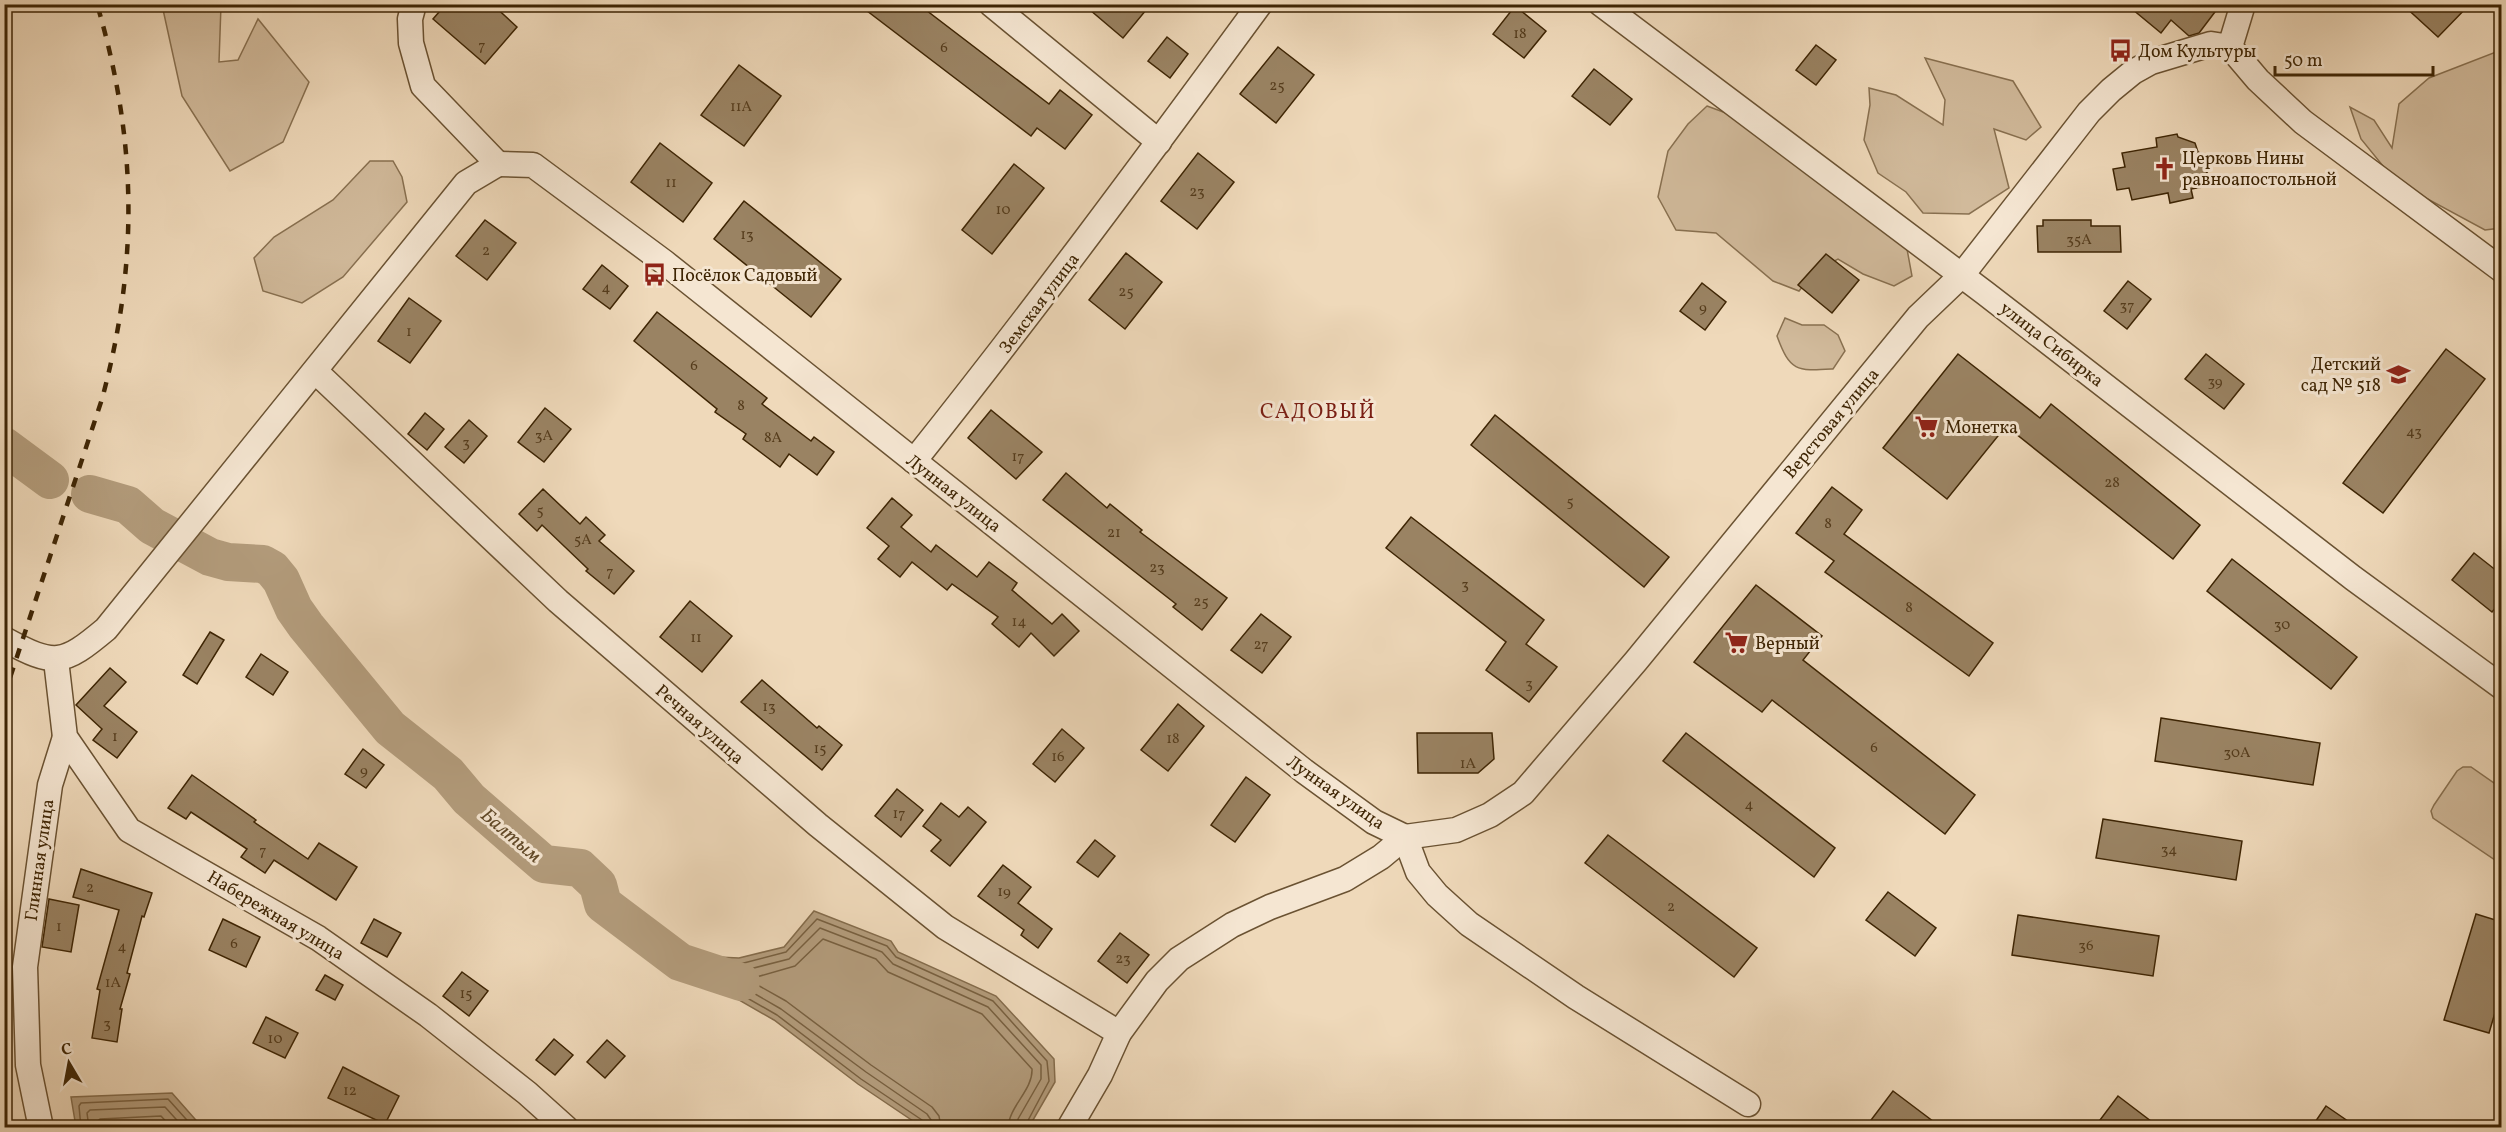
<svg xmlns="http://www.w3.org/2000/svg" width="2506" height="1132" font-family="Vollkorn,serif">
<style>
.green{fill:#d1ba9b;stroke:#887050;stroke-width:1.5}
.water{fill:#b39c7c;stroke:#846c4c;stroke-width:1.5}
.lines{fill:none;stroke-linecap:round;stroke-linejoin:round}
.shore{stroke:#786040;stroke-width:1.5}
.river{stroke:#b39c7c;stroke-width:38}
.building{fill:#9a8363;stroke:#3e2504;stroke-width:1.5}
.minor-casing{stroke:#6a5232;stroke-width:27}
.minor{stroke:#f5e6d2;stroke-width:24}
.rail{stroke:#3e2504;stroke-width:4.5;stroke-dasharray:10 10;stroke-linecap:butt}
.labels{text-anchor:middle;stroke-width:6;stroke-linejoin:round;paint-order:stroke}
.number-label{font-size:15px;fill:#553c1c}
.poi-label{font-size:18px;fill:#3e2504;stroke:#f5e6d2;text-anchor:start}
.street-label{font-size:18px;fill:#3e2504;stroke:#f5e6d2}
.water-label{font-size:20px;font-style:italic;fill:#614928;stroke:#f5e6d2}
.quarter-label{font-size:21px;letter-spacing:1.5px;fill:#7a1f14;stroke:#f5e6d2}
</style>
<rect width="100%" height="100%" fill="#efd9ba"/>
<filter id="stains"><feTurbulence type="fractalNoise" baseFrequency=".00333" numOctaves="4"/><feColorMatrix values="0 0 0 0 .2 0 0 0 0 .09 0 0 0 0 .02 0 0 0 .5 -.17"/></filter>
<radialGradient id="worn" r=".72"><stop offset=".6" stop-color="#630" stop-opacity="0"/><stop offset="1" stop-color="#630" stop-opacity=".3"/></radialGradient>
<g class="green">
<path d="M162 5H221L219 62 238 60 258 19 309 82 283 142 230 171 182 96Z"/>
<path d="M2501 50V228L2485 230 2396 182 2361 139 2350 107 2374 120 2392 148 2399 104 2429 78Z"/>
<path d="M1925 58 2013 81 2041 127 2026 140 1994 129 2009 188 1969 214 1923 213 1906 192 1878 173 1864 140 1870 105 1869 88 1896 95 1943 125 1945 100Z"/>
<path d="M1707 106 1726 113 1907 249 1912 276 1894 286 1863 274 1838 259 1815 271 1799 291 1773 281 1716 233 1676 230 1658 197 1668 151 1688 124Z"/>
<path d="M370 161H393L402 177 407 202 343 277 302 303 263 291 254 258 274 237 333 200Z"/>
<path d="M1785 318 1802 325H1824L1838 335 1845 351 1833 369C1797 371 1790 372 1777 336Z"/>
<path d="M2463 767H2471L2501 788V864L2433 818 2431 811 2434 805 2457 771Z"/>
</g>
<g class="water">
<path d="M814 911 891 941 898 952 996 996 1054 1059 1055 1082 1029 1127H922L858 1084 774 1020 692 973 696 956 739 958 784 947Z"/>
<path d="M172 1093 202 1127H76L71 1097Z"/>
</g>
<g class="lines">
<g class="shore">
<path d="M81 1128 79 1106 81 1103 168 1099 194 1128"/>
<path d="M89 1128 87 1113 90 1110 165 1107 184 1128"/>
<path d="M98 1128V1121L100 1119 161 1116 172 1128"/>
<path d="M925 1128 922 1120 861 1079 777 1015 700 971V963L740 964 786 952 817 919 887 946 896 957 993 1001 1047 1061 1049 1081 1024 1128"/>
<path d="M932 1128 931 1120 927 1114 866 1072 781 1009 724 976V972L742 971 789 959 820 928 882 952 893 964 988 1007 1041 1065V1079L1018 1119 1017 1128"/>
<path d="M941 1128 939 1116 932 1107 871 1065 786 1001 754 983 753 978 795 966 823 939 876 959 888 972 982 1014 1032 1069C1033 1090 1009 1106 1008 1128"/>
</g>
<g class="river">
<path d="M4 446 50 480"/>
<path d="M90 494 128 505 152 526 210 557 228 562 263 564 272 569 281 580 294 609 306 626 390 728 448 774 469 799 544 864 580 868 598 885 603 904 680 962 741 982"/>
</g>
</g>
<g class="building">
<path d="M446 4H492L517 27 485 64 433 19Z"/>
<path d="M858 4H918L1049 104 1060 90 1092 115 1065 149 1037 128 1031 136Z"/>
<path d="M1083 4H1151L1123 38Z"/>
<path d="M2126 4H2221L2199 33 2189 36 2171 20 2161 33Z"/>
<path d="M2402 4H2470L2438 37Z"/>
<path d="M1515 6 1546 31 1524 58 1493 34Z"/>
<path d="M1167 37 1188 54 1170 78 1148 61Z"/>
<path d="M1816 45 1836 60 1816 85 1796 70Z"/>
<path d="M1278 47 1314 75 1276 123 1240 94Z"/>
<path d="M739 65 781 96 744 146 701 115Z"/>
<path d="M1594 69 1632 99 1610 125 1572 96Z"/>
<path d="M2177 134 2178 137 2195 143 2198 152 2209 157 2211 167 2202 179 2203 187 2191 189 2193 198 2170 203 2168 193 2132 200 2129 188 2117 190 2113 169 2125 167 2122 153 2157 147 2156 138Z"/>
<path d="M660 143 712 183 683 222 631 182Z"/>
<path d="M1198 153 1234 182 1197 229 1161 201Z"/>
<path d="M1014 164 1044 188 992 254 962 230Z"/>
<path d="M744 201 841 279 811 317 714 239Z"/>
<path d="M485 220 516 243 487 280 456 256Z"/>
<path d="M2043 220H2091V226H2120L2121 252H2038L2037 226H2043Z"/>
<path d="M1126 253 1162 282 1125 329 1089 300Z"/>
<path d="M1826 254 1859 280 1832 313 1798 285Z"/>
<path d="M602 265 628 286 610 309 583 289Z"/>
<path d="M2128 281 2151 299 2127 329 2104 311Z"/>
<path d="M1702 283 1726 302 1705 330 1680 311Z"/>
<path d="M409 298 441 321 410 363 378 341Z"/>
<path d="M657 312 767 398 762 404 811 441 814 437 834 452 817 475 789 454 780 467 743 439 746 434 715 412 717 409 634 341Z"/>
<path d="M2446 349 2485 379 2383 513 2343 483Z"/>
<path d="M1958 354 2040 418 2051 404 2200 525 2173 559 2006 426 1947 499 1883 448Z"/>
<path d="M2206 354 2244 384 2224 409 2185 379Z"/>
<path d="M545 408 571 429 544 462 518 442Z"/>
<path d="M991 410 1042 452 1016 479 968 438Z"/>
<path d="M425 413 444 429 427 450 408 434Z"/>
<path d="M1495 415 1669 557 1644 587 1471 445Z"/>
<path d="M469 420 487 436 464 463 445 447Z"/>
<path d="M1066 473 1107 508 1110 504 1142 530 1140 532 1227 598 1202 630 1173 607 1176 604 1043 500Z"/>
<path d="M1832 487 1862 510 1844 534 1993 643 1969 676 1825 572 1834 561 1796 533Z"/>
<path d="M543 489 580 524 586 517 605 535 599 541 634 571 614 594 586 571 588 569 542 525 537 531 519 514Z"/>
<path d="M892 498 912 515 901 527 931 552 936 545 977 577 989 562 1017 583 1012 590 1052 624 1062 614 1079 631 1054 656 1031 633 1019 647 992 624 998 617 952 584 947 590 912 562 900 577 878 559 889 546 867 528Z"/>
<path d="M1411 517 1544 620 1526 644 1557 667 1529 702 1486 670 1506 642 1386 548Z"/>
<path d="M2474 553 2502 575V600L2492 612 2452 580Z"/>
<path d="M2232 559 2357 657 2331 689 2207 591Z"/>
<path d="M1756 585 1822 636 1803 660 1975 795 1945 834 1772 700 1762 712 1694 662Z"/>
<path d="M690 601 732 636 702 672 660 637Z"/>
<path d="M1261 614 1291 637 1262 673 1231 650Z"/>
<path d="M210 632 224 640 197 684 183 675Z"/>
<path d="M261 654 288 672 273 695 246 677Z"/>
<path d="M110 668 126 682 104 706 137 732 117 758 93 740 102 729 76 705Z"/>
<path d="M762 680 817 728 819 726 842 745 822 770 741 702Z"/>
<path d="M1178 704 1204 726 1168 771 1141 750Z"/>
<path d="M2161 718 2320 743 2313 785 2155 761Z"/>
<path d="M1062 729 1084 748 1055 782 1033 764Z"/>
<path d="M1417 733H1492L1494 759 1478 773H1418Z"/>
<path d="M1686 733 1835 848 1814 877 1663 761Z"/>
<path d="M363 749 384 765 366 788 345 774Z"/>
<path d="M192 775 256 820 254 822 308 859 319 843 357 867 336 900 274 860 265 873 241 857 247 849 191 812 186 819 168 808Z"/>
<path d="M1246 777 1270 795 1235 842 1211 825Z"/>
<path d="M897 789 923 810 901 837 875 816Z"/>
<path d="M941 803 959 817 968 807 986 822 950 866 931 851 941 840 923 826Z"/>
<path d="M2103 819 2242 841 2236 880 2096 858Z"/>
<path d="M1608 835 1757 948 1734 977 1585 863Z"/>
<path d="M1095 840 1115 856 1098 877 1077 862Z"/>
<path d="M1003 865 1031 887 1018 903 1052 929 1038 948 1021 935 1024 930 978 896Z"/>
<path d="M81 869 152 893 144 917 142 916 127 973 130 974 120 1009H122L117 1042 92 1038 100 990 97 989 119 910 73 897Z"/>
<path d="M1888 892 1936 928 1915 956 1866 920Z"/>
<path d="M49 899 79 905 71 952 42 947Z"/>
<path d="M2476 914 2502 922V989L2489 1033 2444 1020Z"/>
<path d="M2018 915 2159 936 2153 976 2012 955Z"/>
<path d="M223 919 260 937 246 967 209 950Z"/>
<path d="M374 919 401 933 387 957 361 943Z"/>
<path d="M1120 933 1149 955 1127 983 1098 961Z"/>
<path d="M462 972 488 991 469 1016 443 996Z"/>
<path d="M325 975 343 985 335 1000 316 990Z"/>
<path d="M266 1017 298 1033 285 1058 253 1043Z"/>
<path d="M554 1039 573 1055 555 1075 536 1060Z"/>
<path d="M607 1040 625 1056 605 1078 587 1062Z"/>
<path d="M343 1067 399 1096 385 1124 328 1098Z"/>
<path d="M1893 1091 1942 1128H1865Z"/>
<path d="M2118 1096 2160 1128H2094Z"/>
<path d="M2326 1106 2358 1128H2311Z"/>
</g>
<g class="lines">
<defs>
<g id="minor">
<path d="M414 4 410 19 411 43 423 86 498 164"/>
<path d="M991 4 1159 142"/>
<path d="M1601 4 1985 293 2353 578 2502 687"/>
<path d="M2230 47 2258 80 2303 122 2502 270"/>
<path d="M498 164 533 165 664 262 1304 771 1374 822 1405 837"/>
<path d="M315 371 558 601 818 825 945 927 1119 1033"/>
<path d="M914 461C1033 312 1147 158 1260 4"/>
<path d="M4 639C55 667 63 665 106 629L466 183 498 164"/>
<path d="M56 660 65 737 129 830 318 938 428 1015 527 1093 566 1128"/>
<path d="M1405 837 1456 830 1490 815 1523 793 1636 661 1918 317 1962 275 2089 112 2111 90 2133 72 2151 62 2211 44 2230 47 2243 4"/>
<path d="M1405 837 1418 872 1437 895 1469 924 1576 997 1748 1104"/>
<path d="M41 1128 28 1065 25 967 50 785 65 737"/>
<path d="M1069 1128 1100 1075 1119 1033 1157 981 1179 959 1232 925 1270 907 1345 879 1381 857 1405 837"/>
</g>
</defs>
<use href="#minor" class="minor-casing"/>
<use href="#minor" class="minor"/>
<path class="rail" d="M4 696 102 399C139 262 137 140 97 4"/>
</g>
<defs>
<symbol id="bus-bare" viewBox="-9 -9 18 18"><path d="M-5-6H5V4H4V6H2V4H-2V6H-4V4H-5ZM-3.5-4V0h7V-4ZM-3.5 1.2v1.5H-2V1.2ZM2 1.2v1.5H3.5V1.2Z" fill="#8f2418" stroke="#f5e6d2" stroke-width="2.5" paint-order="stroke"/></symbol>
<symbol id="church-bare" viewBox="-9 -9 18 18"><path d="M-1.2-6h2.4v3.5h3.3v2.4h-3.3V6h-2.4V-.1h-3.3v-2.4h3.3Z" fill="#8f2418" stroke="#f5e6d2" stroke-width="2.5" paint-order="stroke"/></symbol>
<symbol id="school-bare" viewBox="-9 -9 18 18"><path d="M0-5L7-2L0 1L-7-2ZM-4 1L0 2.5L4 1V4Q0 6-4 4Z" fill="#8f2418" stroke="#f5e6d2" stroke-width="2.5" paint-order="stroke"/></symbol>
<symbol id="supermarket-bare" viewBox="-9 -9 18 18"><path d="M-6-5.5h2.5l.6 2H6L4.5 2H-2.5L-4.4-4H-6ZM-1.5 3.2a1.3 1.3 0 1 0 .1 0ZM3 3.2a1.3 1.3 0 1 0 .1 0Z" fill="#8f2418" stroke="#f5e6d2" stroke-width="2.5" paint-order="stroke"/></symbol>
</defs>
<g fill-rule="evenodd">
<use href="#bus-bare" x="2104" y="34" width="33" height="33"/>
<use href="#church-bare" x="2148" y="152" width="33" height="33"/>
<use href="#bus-bare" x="638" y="258" width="33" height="33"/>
<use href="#school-bare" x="2382" y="358" width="33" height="33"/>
<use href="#supermarket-bare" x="1910" y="410" width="33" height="33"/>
<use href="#supermarket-bare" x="1720" y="626" width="33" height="33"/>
</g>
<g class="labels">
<g class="number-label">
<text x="1520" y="38">18</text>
<text x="482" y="50">7</text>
<text x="944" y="52">6</text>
<text x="1277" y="90">25</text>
<text x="741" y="111">11А</text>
<text x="671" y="187">11</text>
<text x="1197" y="196">23</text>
<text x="1003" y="214">10</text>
<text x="747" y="239">13</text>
<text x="2079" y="244">35А</text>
<text x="486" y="255">2</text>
<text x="606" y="292">4</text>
<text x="1126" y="296">25</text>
<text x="2127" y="310">37</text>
<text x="1703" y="312">9</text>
<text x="409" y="336">1</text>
<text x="694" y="370">6</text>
<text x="2215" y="386">39</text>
<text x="741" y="410">8</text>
<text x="2414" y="436">43</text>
<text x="544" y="440">3А</text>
<text x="773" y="442">8А</text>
<text x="466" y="447">3</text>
<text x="1018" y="461">17</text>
<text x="2112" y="487">28</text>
<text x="1570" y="506">5</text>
<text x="540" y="515">5</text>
<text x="1828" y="528">8</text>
<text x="1114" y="537">21</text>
<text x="583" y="544">5А</text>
<text x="1157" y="572">23</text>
<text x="610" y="576">7</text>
<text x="1465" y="589">3</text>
<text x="1201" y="606">25</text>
<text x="1909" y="612">8</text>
<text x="1019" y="626">14</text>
<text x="2282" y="629">30</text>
<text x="696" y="642">11</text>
<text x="1261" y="649">27</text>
<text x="1529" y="688">3</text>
<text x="769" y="711">13</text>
<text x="115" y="741">1</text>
<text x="1173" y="743">18</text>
<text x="1874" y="752">6</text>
<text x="820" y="753">15</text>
<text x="2237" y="757">30А</text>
<text x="1058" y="761">16</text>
<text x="1468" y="768">1А</text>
<text x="364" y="775">9</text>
<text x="1749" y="809">4</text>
<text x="899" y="818">17</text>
<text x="2169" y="854">34</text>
<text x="263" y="855">7</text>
<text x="90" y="892">2</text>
<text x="1004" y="896">19</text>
<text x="1671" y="911">2</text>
<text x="59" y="931">1</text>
<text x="234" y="948">6</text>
<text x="2086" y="950">36</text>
<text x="122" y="951">4</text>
<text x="1123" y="963">23</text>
<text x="113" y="987">1А</text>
<text x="466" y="998">15</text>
<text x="107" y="1028">3</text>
<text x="275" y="1043">10</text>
<text x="350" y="1095">12</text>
</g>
<g class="poi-label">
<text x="2138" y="57">Дом Культуры</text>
<text x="2182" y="164">Церковь Нины<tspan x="2182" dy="21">равноапостольной</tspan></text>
<text x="672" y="281">Посёлок Садовый</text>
<text x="2381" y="370" text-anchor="end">Детский<tspan x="2381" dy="21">сад № 518</tspan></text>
<text x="1945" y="433">Монетка</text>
<text x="1755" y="649">Верный</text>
</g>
<g class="street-label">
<text transform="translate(1039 303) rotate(-53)" y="6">Земская улица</text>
<text transform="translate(2052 344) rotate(38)" y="6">улица Сибирка</text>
<text transform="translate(1831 423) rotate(-50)" y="6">Верстовая улица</text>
<text transform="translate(954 493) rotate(38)" y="6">Лунная улица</text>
<text transform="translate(700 724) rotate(41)" y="6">Речная улица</text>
<text transform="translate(1336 792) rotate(35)" y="6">Лунная улица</text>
<text transform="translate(39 860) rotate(-82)" y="6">Глинная улица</text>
<text transform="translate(276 915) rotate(31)" y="6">Набережная улица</text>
</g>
<g class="water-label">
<text transform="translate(512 835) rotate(40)" y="7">Балтым</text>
</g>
<g class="quarter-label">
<text x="1318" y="418">САДОВЫЙ</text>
</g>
</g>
<rect width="2506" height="1132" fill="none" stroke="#efd9ba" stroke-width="24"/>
<rect x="6" y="6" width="2494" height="1120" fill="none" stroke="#3e2504" stroke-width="3"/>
<rect x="12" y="12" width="2482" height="1108" fill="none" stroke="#3e2504" stroke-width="1.5"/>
<g transform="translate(69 1063) rotate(350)" stroke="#f5e6d2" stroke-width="4.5" paint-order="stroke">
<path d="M0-4.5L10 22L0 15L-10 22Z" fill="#3e2504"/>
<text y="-9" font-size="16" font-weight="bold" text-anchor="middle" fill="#3e2504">С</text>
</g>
<path d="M2275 66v9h158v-9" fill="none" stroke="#3e2504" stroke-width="3"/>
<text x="2284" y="66" font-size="18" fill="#3e2504" stroke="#f5e6d2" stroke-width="4.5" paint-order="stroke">50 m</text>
<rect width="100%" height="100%" filter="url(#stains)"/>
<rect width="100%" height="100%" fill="url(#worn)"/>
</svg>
